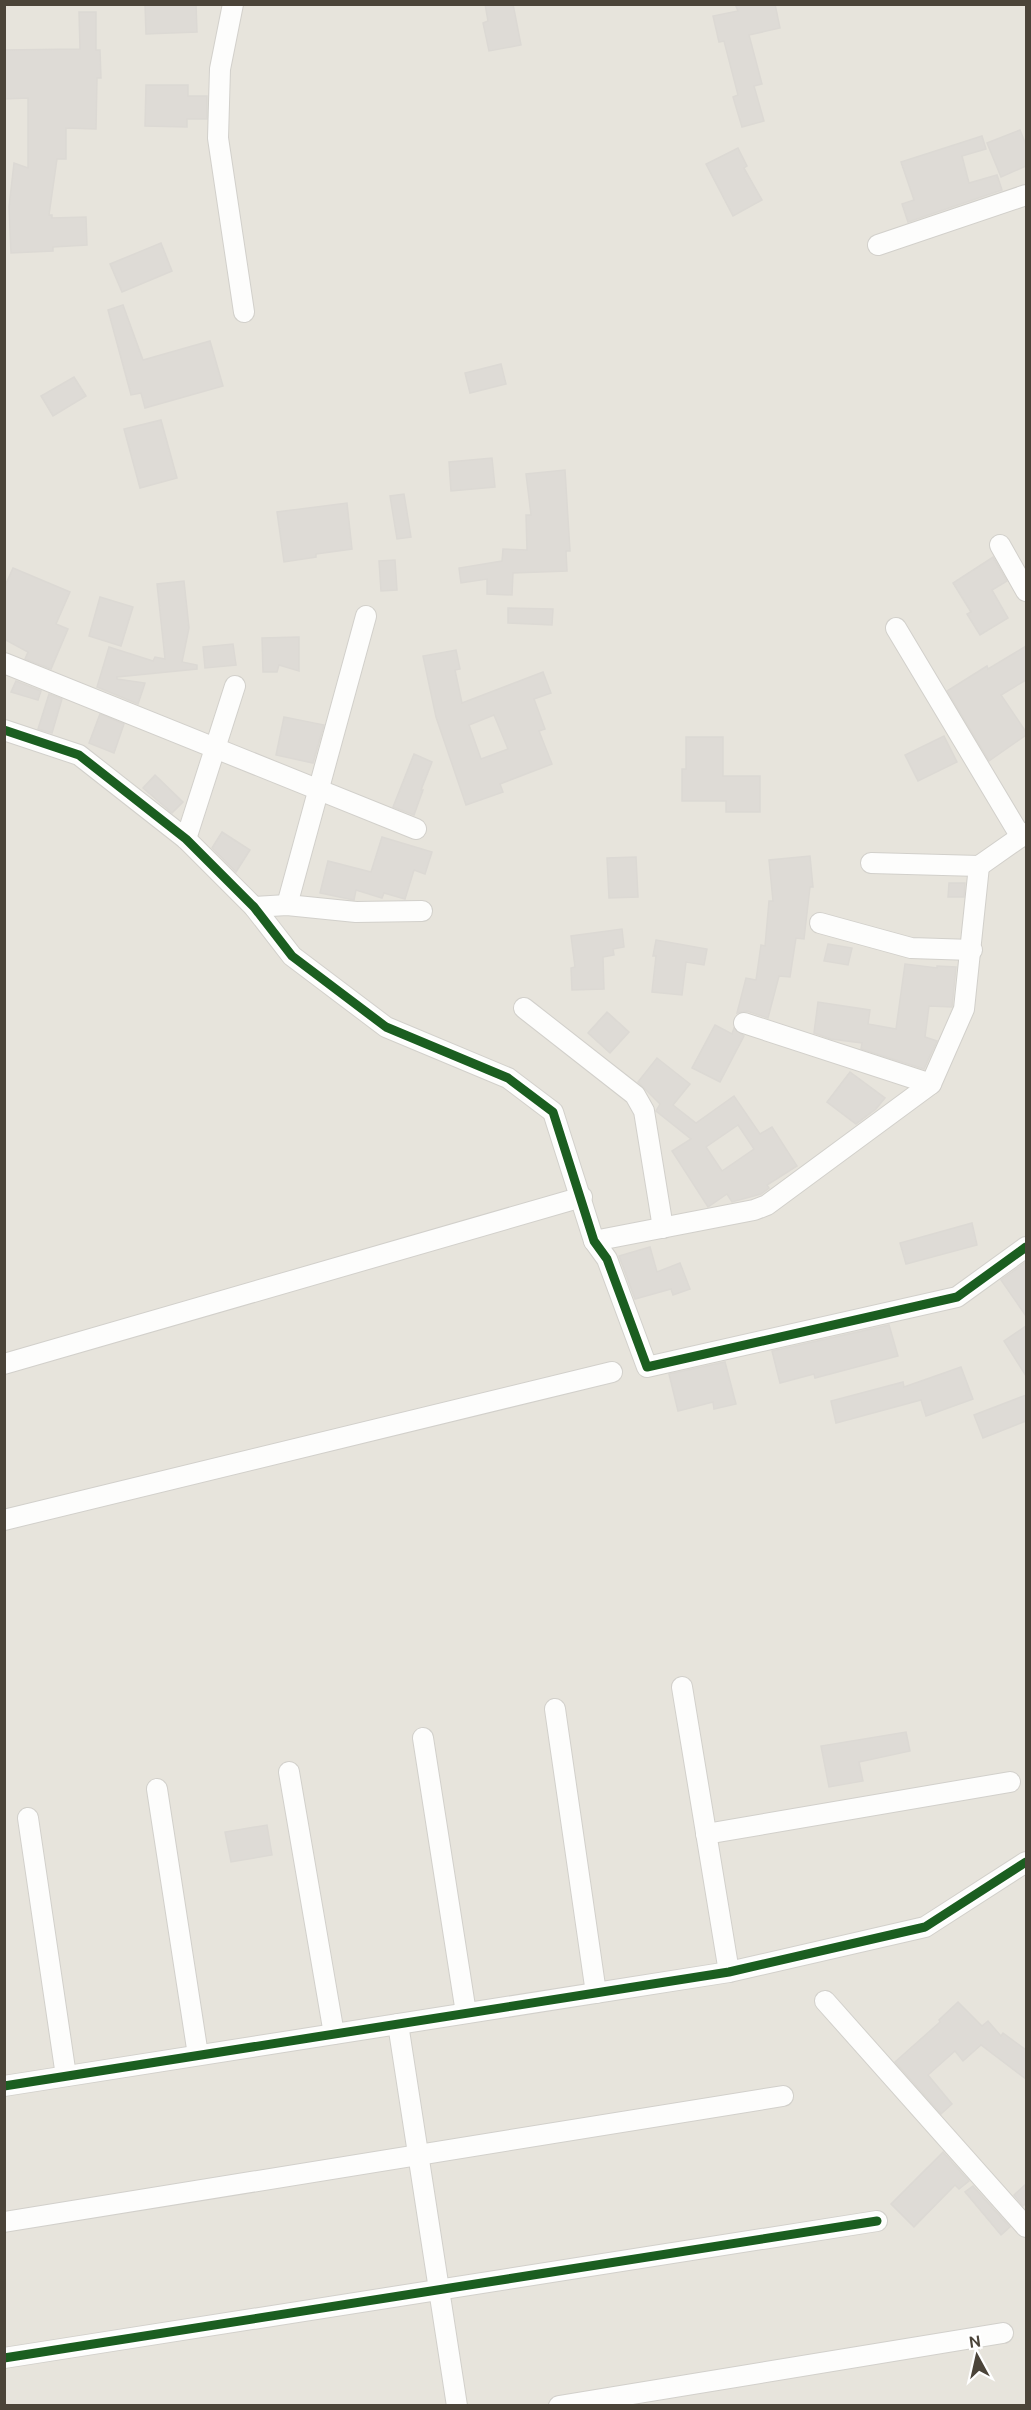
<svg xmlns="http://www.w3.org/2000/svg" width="1031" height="2410" font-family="Ubuntu,sans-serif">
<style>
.residential{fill:#e7e4dc}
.building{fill:#dedbd6;stroke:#dcd9d4;stroke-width:1.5;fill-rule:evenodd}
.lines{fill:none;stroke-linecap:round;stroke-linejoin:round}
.minor-casing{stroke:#d2d0cb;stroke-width:22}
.minor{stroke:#fdfdfc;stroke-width:20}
.cycleway-casing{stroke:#fff;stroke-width:13}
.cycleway{stroke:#1b5e20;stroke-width:9}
</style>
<rect width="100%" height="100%" fill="#f4f2ee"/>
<rect class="residential" x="5" y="5" width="1021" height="2400"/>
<g class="building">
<path d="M145 4H196L197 32 146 34Z"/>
<path d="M485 4H513L521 45 489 51 483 23 488 21Z"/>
<path d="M735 4H775L780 28 749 35 762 84 754 86 764 121 742 127 733 97 738 95 724 41 719 42 713 16 738 11Z"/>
<path d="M79 12H96V50H100L101 78H97L96 129 66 128V159H57L49 215H52V218L86 217 87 245 53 247V251L11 253 9 207 14 163 28 168V98L4 99V50L80 49Z"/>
<path d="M146 85H188V96H207V119H187V127L145 126Z"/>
<path d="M1020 130 1026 145V166L1001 177 987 143Z"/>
<path d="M982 136 986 149 962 156 969 183 997 175 1002 190 908 222 902 204 914 200 901 162Z"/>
<path d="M738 148 747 166 744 168 762 200 733 216 706 164Z"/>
<path d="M161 243 172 271 122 292 110 264Z"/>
<path d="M123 305 143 360 210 341 223 386 145 408 141 393 131 395 108 310Z"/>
<path d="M501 364 506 384 470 393 465 373Z"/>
<path d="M74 377 86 396 53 416 41 396Z"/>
<path d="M161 420 177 478 140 488 124 429Z"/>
<path d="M492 458 495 487 451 491 449 462Z"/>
<path d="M565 470 570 551H566L567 571 513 573 512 595 487 594V579L461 583 459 568 502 561 503 549 527 550 526 515H531L526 474Z"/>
<path d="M404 494 411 537 397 539 390 496Z"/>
<path d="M347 503 352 549 316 554V557L284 562 277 512Z"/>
<path d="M993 557 1007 581 992 590 1008 618 980 635 967 614 971 612 953 583Z"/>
<path d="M395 560 397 590 381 591 379 561Z"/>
<path d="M13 568 70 592 56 624 68 629 51 669 25 659 28 652 4 639V588Z"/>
<path d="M184 581 189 628 182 662 197 665V669L117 677V679L145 683 138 704 97 687 109 647 153 661 155 657 165 659 157 584Z"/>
<path d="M100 597 133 607 121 646 89 636Z"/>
<path d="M508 608 553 609 552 625 508 623Z"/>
<path d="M299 637V671L279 665 277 672H263L262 638Z"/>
<path d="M233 644 236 665 205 668 203 647Z"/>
<path d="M1026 646V680L1001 695 1026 732V735L989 761 947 691 987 666 988 669Z"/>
<path d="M456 650 460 669 455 670 462 703 543 672 551 693 534 699 545 729 539 731 552 764 500 784 503 792 466 805 436 717 423 656ZM494 715 508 749 481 759 469 725Z"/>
<path d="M16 681 41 691 38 700 11 692Z"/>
<path d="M49 694 62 699 52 733 38 729Z"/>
<path d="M100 714 124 724 114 753 89 743Z"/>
<path d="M284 717 324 725 313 763 276 755Z"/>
<path d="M944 736 957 762 918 781 905 755Z"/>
<path d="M686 737H723V776H760V812H726V801H682V769H686Z"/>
<path d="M414 754 432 762 421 790H423L414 815 393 807Z"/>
<path d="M155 775 183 802 172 813 143 788Z"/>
<path d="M222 832 250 850 236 872 212 848Z"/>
<path d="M382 837 432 852 425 874 414 870 405 899 384 893 382 898 356 890 354 900 320 893 328 861 371 872Z"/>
<path d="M810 856 813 887H810L804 939 796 938 790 977 779 976 768 1018 747 1011 737 1013 746 978 756 980 761 945 765 946 769 901H773L769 860Z"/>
<path d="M636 857 638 897 609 898 607 858Z"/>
<path d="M949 883H965L964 897H948Z"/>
<path d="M622 929 624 947 613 949 614 955 603 957 604 989 572 990 571 968 575 967 571 936Z"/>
<path d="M656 940 707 949 704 965 686 962 682 995 652 992 656 956H653Z"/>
<path d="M828 944 852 948 848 965 824 961Z"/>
<path d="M905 964 937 968V966L956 967 952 1007 929 1006 925 1037 937 1041 924 1069 861 1049 862 1043 831 1039 814 1033 818 1002 870 1010 868 1024 896 1029Z"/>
<path d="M607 1012 629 1032 610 1053 588 1033Z"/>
<path d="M715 1025 732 1034 734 1028 744 1036 720 1082 692 1068Z"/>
<path d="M657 1058 690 1084 673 1105 696 1123 734 1096 760 1134 772 1127 797 1166 767 1185 769 1188 761 1194 732 1202 727 1194 708 1207 672 1151 691 1139 656 1111 660 1104 638 1082ZM738 1125 754 1149 722 1171 706 1147Z"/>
<path d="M850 1072 885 1098 876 1109 856 1124 827 1102Z"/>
<path d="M972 1223 977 1245 906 1264 900 1243Z"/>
<path d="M650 1247 657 1272 680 1263 690 1289 673 1295 671 1289 635 1299 619 1256Z"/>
<path d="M1026 1262V1316L1001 1280Z"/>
<path d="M889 1325 898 1356 815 1378 814 1374 780 1383 772 1351Z"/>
<path d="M1026 1326V1376L1004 1341Z"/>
<path d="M725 1362 736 1404 714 1409 713 1402 678 1411 669 1374Z"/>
<path d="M961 1367 973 1399 926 1416 921 1400 836 1423 831 1401 903 1382 904 1387Z"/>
<path d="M1026 1395V1421L983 1438 974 1415Z"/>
<path d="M906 1732 910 1751 859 1762 863 1781 829 1787 821 1746Z"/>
<path d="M267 1825 272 1855 231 1862 225 1832Z"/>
<path d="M958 2002 982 2026 988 2021 1001 2036 1003 2033 1026 2050V2079L981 2045 963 2061 955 2051 928 2075 952 2104 941 2114 895 2062 940 2022 939 2020Z"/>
<path d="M943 2152 969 2181 959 2189 955 2185 914 2227 891 2204Z"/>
<path d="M1026 2184V2203L1023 2206 1014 2195Z"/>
<path d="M973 2186 1010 2227 1001 2235 965 2192Z"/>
</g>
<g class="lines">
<defs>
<g id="minor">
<path d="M233 4 220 69 218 138 244 312"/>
<path d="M878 245 1026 195"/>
<path d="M1000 545 1026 591"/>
<path d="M896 628 1021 837"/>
<path d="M4 663 416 829"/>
<path d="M4 730 79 755 186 839 254 907 292 956 386 1027 508 1078 553 1112 594 1241 607 1259 647 1367 957 1297 1026 1247"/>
<path d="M186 839 235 686"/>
<path d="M871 863 979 866 1026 833"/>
<path d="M287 905 366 616"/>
<path d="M254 907 287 905 356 912 422 911"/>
<path d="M820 923 911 948 972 950"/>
<path d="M524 1008 635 1095 644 1111 663 1228"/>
<path d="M744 1023 931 1084"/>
<path d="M594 1241 754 1210 767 1205 931 1084 964 1009 979 866"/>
<path d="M4 1364 582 1197"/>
<path d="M4 1520 612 1372"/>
<path d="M682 1687 729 1972"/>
<path d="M555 1709 596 1993"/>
<path d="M423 1738 466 2013"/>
<path d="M289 1772 334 2034"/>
<path d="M157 1789 198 2055"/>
<path d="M28 1818 66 2076"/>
<path d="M706 1834 1010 1782"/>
<path d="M825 2001 1026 2227"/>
<path d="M398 2024 457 2406"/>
<path d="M4 2086 729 1972 925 1927 1026 1862"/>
<path d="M4 2222 783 2096"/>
<path d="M4 2358 877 2221"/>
<path d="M559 2406 1003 2333"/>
</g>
</defs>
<use href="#minor" class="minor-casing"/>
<use href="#minor" class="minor"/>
<defs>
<g id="cycleway">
<path d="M4 730 79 755 186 839 254 907 292 956 386 1027 508 1078 553 1112 594 1241 607 1259 647 1367 957 1297 1026 1247"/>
<path d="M4 2086 729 1972 925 1927 1026 1862"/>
<path d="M4 2358 877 2221"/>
</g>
</defs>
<use href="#cycleway" class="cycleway-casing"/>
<use href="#cycleway" class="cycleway"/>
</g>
<rect width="1031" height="2410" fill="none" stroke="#4b4439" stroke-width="12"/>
<g transform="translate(977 2356) rotate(352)" stroke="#ffffff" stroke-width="4.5" paint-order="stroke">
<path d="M0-4.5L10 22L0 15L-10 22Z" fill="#4b4439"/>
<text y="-9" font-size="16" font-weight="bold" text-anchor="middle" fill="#4b4439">N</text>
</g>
</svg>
